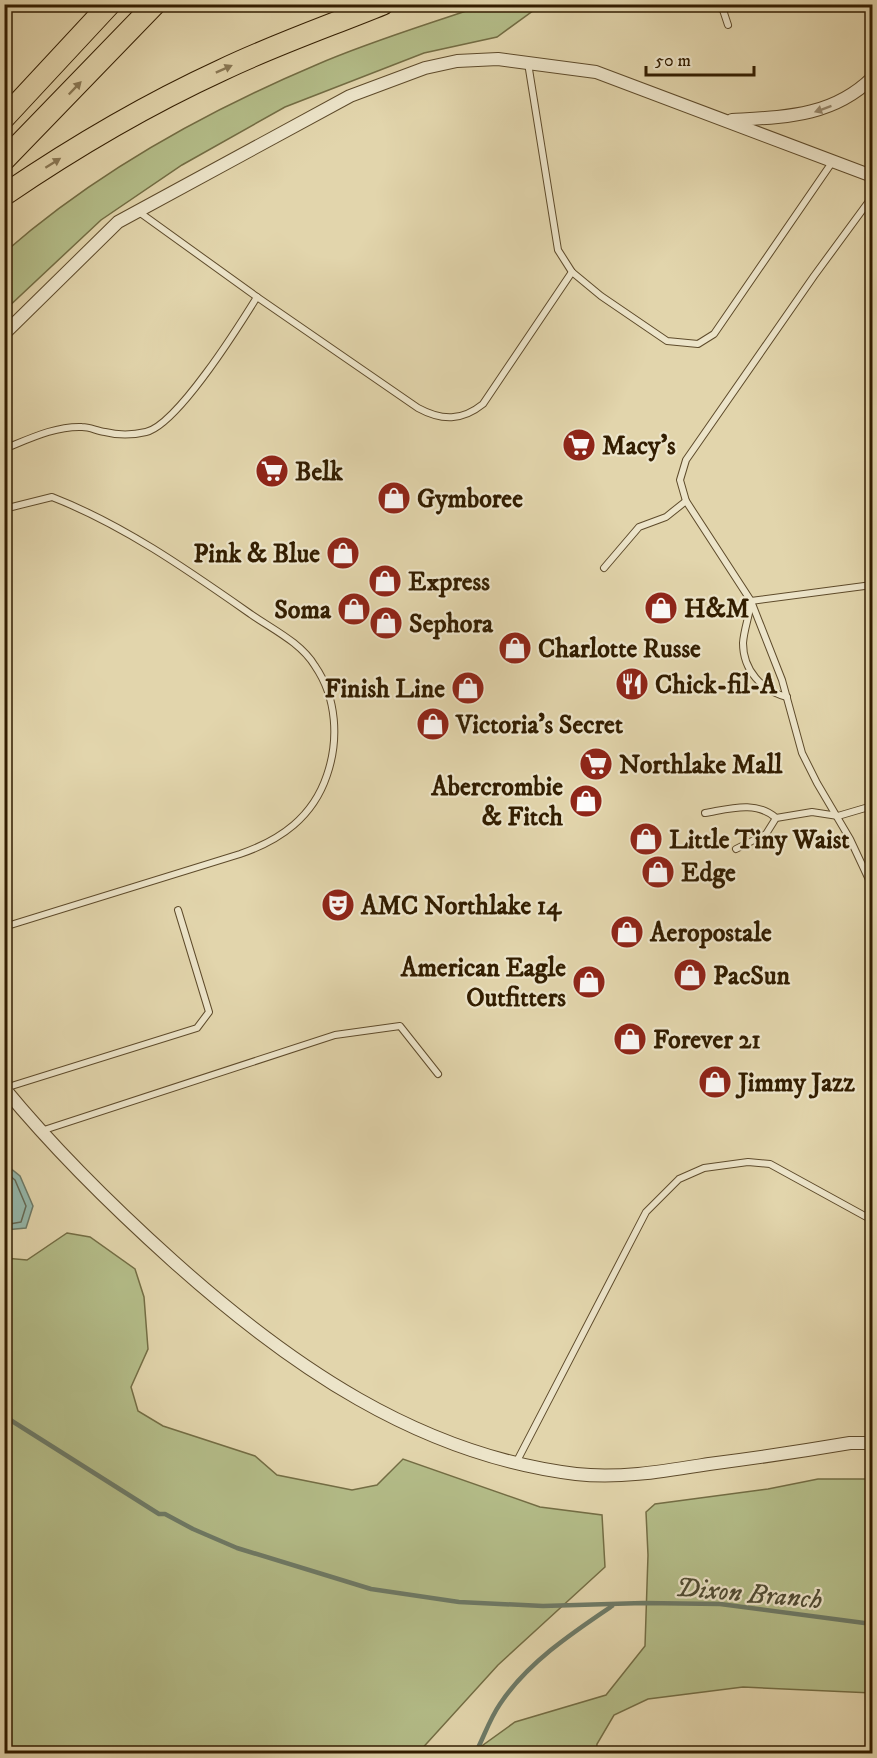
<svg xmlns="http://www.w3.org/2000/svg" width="877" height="1758" font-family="'IM FELL DW Pica',serif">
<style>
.green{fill:#b4bd89;stroke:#736d44;stroke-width:1.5}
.water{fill:#95b8ac;stroke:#6d7a67;stroke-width:1.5}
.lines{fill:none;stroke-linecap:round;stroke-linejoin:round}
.shore{stroke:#646a56;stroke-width:1.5}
.stream{stroke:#6d7a67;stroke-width:4.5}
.service-casing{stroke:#5e4b2b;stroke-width:8}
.minor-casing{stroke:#5e4b2b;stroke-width:14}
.motorway-casing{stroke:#321d00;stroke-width:23}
.service{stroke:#ece4c9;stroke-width:6}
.minor{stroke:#ece4c9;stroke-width:12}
.motorway{stroke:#e2d5ac;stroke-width:21}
.oneway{fill:#8a7956}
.oneway2{fill:#988a6f}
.labels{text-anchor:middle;stroke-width:4.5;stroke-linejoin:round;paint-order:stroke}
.poi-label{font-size:26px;font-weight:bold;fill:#321d00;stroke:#ece4c9;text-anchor:start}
.water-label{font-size:27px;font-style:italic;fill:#504c34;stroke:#ece4c9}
</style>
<rect width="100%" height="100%" fill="#e2d5ac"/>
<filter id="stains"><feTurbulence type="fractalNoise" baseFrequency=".00333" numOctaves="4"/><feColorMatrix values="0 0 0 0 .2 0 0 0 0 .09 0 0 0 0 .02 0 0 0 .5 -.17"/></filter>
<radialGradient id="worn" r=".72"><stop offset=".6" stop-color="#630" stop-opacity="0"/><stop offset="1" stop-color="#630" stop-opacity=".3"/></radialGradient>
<g class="green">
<path d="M475 5H541L497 37 424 53 285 107 182 165 101 220 5 310V252C95 173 205 112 316 65 364 44 416 28 466 11Z"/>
<path d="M67 1233 90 1237 135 1269 144 1297 148 1349 131 1387 138 1411 163 1426 255 1456 277 1475 352 1490 377 1485 403 1459 540 1507 602 1515 605 1567 498 1665 418 1753H5V1258L27 1260Z"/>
<path d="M818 1479H872V1693L743 1687 648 1699 614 1715 597 1744 596 1753H472L515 1722 606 1695 645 1646 648 1555 646 1512 655 1504 768 1489Z"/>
</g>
<path class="water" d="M4 1163 20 1176 33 1206 26 1228 5 1230Z"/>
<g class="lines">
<path class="shore" d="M4 1171 15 1180 26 1206 21 1222 4 1225"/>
<g class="stream">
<path d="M4 1416 159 1514H165L193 1529 237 1548 371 1589 459 1602 543 1606 643 1603 720 1604 872 1624"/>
<path d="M475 1754C484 1737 489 1720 500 1704 527 1663 572 1633 612 1606"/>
</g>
<defs>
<g id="service">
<path d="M668 5 669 4"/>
<path d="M718 7 723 10 728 25"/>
<path d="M528 63 558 250 572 272 601 296 667 341 698 344 714 334 833 161"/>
<path d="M872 197 814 276 686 460 680 480 686 501 751 601 782 680 802 753 817 783 850 839 872 886"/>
<path d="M257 297 418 408C442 421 462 421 483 404L572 272"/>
<path d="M4 449C29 439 55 426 82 427 90 427 97 431 105 432 117 435 133 435 146 432 177 425 239 326 257 297L139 212"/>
<path d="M4 509 52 497C124 525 189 571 252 615 274 630 301 643 315 666 337 698 339 740 327 775 313 817 281 840 240 854L4 927"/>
<path d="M604 568 639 527 666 517 686 501"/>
<path d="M787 697C762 691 743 670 743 643 744 629 750 614 751 601L872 585"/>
<path d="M705 813C729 809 756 800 776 818"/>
<path d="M736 849 766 834 776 818 812 812 838 816 872 806"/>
<path d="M5 1088 197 1028 209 1012 178 910"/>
<path d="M41 1131 335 1035 400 1026 438 1074"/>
<path d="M517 1461 646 1212 679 1179 704 1168 748 1162 770 1164 872 1220"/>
<path d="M871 1754 872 1753"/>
</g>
<g id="minor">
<path d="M732 120C784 117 832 117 872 78"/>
<path d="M4 334 118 222 350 96 425 68 457 61 498 59 596 72 872 176"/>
<path d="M4 1088C55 1150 113 1207 173 1261 288 1364 418 1455 576 1474 620 1479 665 1471 709 1464 756 1458 803 1451 850 1443H872"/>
</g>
<g id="motorway">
<path d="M4 118 110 4"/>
<path d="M4 160 155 4"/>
<path d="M4 195C73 148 146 105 222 70 274 45 329 26 383 4"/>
</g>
</defs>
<use href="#service" class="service-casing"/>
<use href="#minor" class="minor-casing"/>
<use href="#motorway" class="motorway-casing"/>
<use href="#service" class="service"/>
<use href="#minor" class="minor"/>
<use href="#motorway" class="motorway"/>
</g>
<defs><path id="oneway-solid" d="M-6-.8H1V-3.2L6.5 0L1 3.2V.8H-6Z" transform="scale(1.5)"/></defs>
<g class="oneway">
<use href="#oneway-solid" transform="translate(224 69) rotate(-24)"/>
<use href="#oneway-solid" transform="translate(75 88) rotate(-46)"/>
<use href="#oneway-solid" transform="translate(53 163) rotate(-32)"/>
</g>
<use class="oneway2" href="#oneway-solid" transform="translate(823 109) rotate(160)"/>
<defs>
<symbol id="supermarket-disc" viewBox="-11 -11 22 22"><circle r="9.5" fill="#8f2418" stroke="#ece4c9"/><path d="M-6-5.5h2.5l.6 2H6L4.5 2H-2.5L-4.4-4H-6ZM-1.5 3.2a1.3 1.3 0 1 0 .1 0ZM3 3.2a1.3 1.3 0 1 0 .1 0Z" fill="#fff"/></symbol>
<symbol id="shop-disc" viewBox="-11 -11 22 22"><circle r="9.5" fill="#8f2418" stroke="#ece4c9"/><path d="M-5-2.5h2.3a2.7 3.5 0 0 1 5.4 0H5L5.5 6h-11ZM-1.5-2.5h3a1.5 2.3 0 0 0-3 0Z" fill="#fff"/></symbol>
<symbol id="restaurant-disc" viewBox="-11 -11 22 22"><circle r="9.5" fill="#8f2418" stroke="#ece4c9"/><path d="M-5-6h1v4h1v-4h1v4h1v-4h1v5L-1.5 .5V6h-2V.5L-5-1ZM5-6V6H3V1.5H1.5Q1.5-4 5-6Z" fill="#fff"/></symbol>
<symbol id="theatre-disc" viewBox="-11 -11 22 22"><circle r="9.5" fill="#8f2418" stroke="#ece4c9"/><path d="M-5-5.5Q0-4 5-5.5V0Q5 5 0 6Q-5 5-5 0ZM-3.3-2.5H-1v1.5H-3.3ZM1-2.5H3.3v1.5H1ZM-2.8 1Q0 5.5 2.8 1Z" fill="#fff"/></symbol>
</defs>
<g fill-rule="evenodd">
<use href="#supermarket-disc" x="560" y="426" width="38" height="38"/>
<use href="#supermarket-disc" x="253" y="452" width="38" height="38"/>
<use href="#shop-disc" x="375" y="479" width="38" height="38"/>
<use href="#shop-disc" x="324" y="534" width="38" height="38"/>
<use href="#shop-disc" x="366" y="562" width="38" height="38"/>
<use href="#shop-disc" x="642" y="589" width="38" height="38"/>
<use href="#shop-disc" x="335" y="590" width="38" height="38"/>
<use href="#shop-disc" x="367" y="604" width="38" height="38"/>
<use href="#shop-disc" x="496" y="629" width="38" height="38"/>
<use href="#restaurant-disc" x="613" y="665" width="38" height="38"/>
<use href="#shop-disc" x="449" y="669" width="38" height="38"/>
<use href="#shop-disc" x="414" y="705" width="38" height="38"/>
<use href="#supermarket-disc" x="577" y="745" width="38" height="38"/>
<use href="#shop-disc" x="567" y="782" width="38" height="38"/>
<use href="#shop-disc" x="627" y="820" width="38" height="38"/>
<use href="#shop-disc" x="639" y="853" width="38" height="38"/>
<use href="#theatre-disc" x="319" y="886" width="38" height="38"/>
<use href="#shop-disc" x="608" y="913" width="38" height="38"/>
<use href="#shop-disc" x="671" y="956" width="38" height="38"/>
<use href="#shop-disc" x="570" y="963" width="38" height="38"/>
<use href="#shop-disc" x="611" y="1020" width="38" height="38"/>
<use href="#shop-disc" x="696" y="1063" width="38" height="38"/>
</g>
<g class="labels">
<g class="poi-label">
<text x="602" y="454">Macy's</text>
<text x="295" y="480">Belk</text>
<text x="417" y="507">Gymboree</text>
<text x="320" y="562" text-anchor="end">Pink &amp; Blue</text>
<text x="408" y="590">Express</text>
<text x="684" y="617">H&amp;M</text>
<text x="331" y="618" text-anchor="end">Soma</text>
<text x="409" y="632">Sephora</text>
<text x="538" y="657">Charlotte Russe</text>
<text x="655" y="693">Chick-fil-A</text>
<text x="445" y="697" text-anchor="end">Finish Line</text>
<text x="456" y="733">Victoria's Secret</text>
<text x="619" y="773">Northlake Mall</text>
<text x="563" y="795" text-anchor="end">Abercrombie<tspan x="563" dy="30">&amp; Fitch</tspan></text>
<text x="669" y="848">Little Tiny Waist</text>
<text x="681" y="881">Edge</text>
<text x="361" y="914">AMC Northlake 14</text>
<text x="650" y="941">Aeropostale</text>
<text x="566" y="976" text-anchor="end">American Eagle<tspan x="566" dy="30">Outfitters</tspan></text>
<text x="713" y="984">PacSun</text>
<text x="653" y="1048">Forever 21</text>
<text x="738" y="1091">Jimmy Jazz</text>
</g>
<g class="water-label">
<text transform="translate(749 1593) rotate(5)" y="9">Dixon Branch</text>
</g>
</g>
<rect width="877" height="1758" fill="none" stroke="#e2d5ac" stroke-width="24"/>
<rect x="6" y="6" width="865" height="1746" fill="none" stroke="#321d00" stroke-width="3"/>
<rect x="12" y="12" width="853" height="1734" fill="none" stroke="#321d00" stroke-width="1.5"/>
<path d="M646 66v9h108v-9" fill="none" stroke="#321d00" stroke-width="3"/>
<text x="655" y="66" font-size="18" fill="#321d00" stroke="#ece4c9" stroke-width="4.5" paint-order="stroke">50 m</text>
<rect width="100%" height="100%" filter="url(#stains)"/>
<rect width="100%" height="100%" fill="url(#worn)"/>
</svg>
